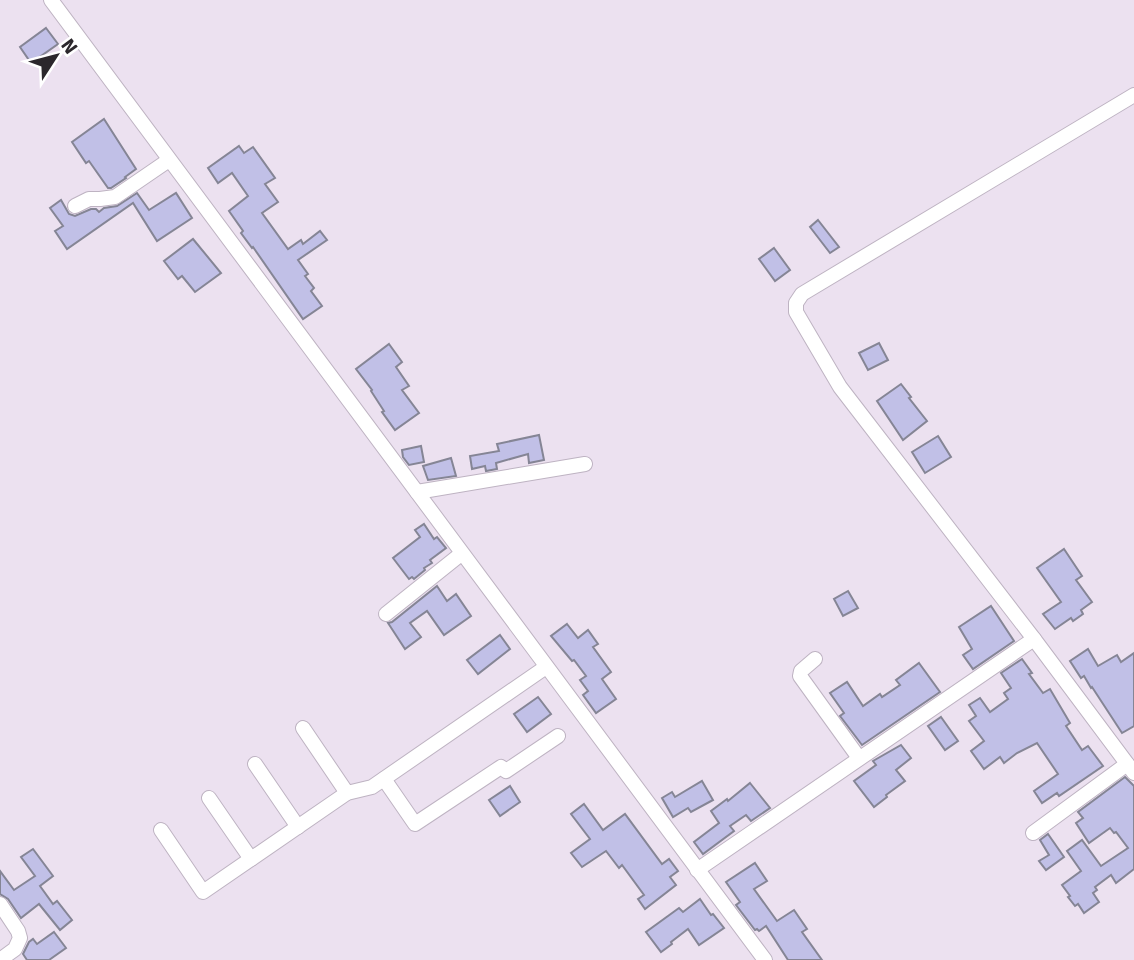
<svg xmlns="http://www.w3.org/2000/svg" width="1134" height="960" font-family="Signika,sans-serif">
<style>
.building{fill:#c1c0e7;stroke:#858595;stroke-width:2}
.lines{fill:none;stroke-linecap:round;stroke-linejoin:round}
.street-casing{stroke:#beb3c2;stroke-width:16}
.street{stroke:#fff;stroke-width:14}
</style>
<rect width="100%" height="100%" fill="#ece1f0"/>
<g class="building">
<path d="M46 28 58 44 31 63 20 47Z"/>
<path d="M104 119 136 169 125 177 126 178 111 188H108L89 161 86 163 72 142Z"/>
<path d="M239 146 244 153 253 147 275 178 265 184 278 202 262 213 288 249 301 240 303 244 320 231 327 240 298 260 308 274 305 276 314 288 311 291 322 306 303 319 253 247 252 248 241 233 243 231 229 211 248 196 232 173 218 183 208 168Z"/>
<path d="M137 193 149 210 176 193 192 218 157 241 133 203 67 249 55 231 63 226 50 208 61 200 69 214 75 216 91 209H96L99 212 104 208 117 206Z"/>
<path d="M818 220 839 247 830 253 810 227Z"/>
<path d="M193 239 221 273 195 292 182 276 178 279 164 261Z"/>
<path d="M774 248 790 270 775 281 759 259Z"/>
<path d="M879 343 888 360 868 370 859 353Z"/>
<path d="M389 344 402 362 396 367 409 386 402 390 419 413 395 430 382 412 384 411 371 391 372 390 356 369Z"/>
<path d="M901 384 911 397 909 398 927 421 903 440 877 401Z"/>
<path d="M539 435 544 460 529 463 528 454 496 463 497 469 486 471 485 466 472 469 470 456 499 451 497 444Z"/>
<path d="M938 436 951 457 925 473 912 452Z"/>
<path d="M421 446 424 462 409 465 403 457 402 450Z"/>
<path d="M451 458 456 476 428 480 423 466Z"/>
<path d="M424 524 434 539 437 537 446 548 430 560 432 563 424 568 425 570 414 579 412 577 409 579 393 558 420 537 415 530Z"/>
<path d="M1064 549 1082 576 1076 580 1092 602 1081 610 1083 614 1073 621 1071 618 1055 629 1043 614 1061 602 1037 568Z"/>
<path d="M437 586 447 601 456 594 471 616 444 635 427 611 410 623 421 637 405 649 388 623 392 622Z"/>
<path d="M848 591 858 608 843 616 834 599Z"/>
<path d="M991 606 1014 641 973 669 963 655 972 649 959 627Z"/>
<path d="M567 624 578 638 588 630 598 644 593 647 611 672 602 679 616 699 596 713 583 695 588 691 580 680 586 676 574 660 572 661 551 636Z"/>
<path d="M500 635 510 649 478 674 467 660Z"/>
<path d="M1088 649 1098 666 1117 655 1121 662 1134 653V726L1122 733 1092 687 1091 688 1084 676 1081 678 1070 661Z"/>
<path d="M1022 659 1032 673 1029 674 1043 693 1050 689 1070 723 1066 726 1082 750 1088 746 1103 766 1059 796 1057 793 1042 803 1034 791 1058 774 1037 743 1017 753 1004 763 1000 757 984 769 971 751 984 741 969 721 976 716 969 705 980 698 990 712 1008 699 1004 693 1011 688 1001 673Z"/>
<path d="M919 663 940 692 862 745 840 716 844 713 830 693 847 682 863 706 880 694 882 697 900 685 896 680Z"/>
<path d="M538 697 551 714 527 732 514 714Z"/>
<path d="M941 717 958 741 945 750 928 726Z"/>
<path d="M901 745 911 758 896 770 905 781 886 795 887 797 874 807 854 781 876 765 873 761Z"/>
<path d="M1125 777 1134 786V869L1116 883 1111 875 1095 887 1097 890 1093 893 1099 902 1084 913 1078 904 1075 906 1068 897 1070 896 1062 885 1081 871 1067 851 1082 840 1101 866 1128 848 1116 832 1114 833 1110 828 1089 843 1076 823 1083 818 1078 812Z"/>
<path d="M702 781 713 800 691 812 688 808 673 817 662 798 672 792 675 797Z"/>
<path d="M750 783 770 808 751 821 746 815 730 826 734 831 703 854 694 842 719 823 711 811 727 799 728 801Z"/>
<path d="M510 786 520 802 500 816 489 800Z"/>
<path d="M584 804 603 830 625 814 662 864 669 859 678 871 670 877 676 885 645 909 638 899 644 895 622 865 619 868 606 851 582 867 571 853 590 839 571 814Z"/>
<path d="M1048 834 1064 857 1046 870 1039 861 1049 855 1040 840Z"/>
<path d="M33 849 53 876 40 886 53 904 57 901 72 920 60 930 39 904 21 918 8 899 0 894V871L14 890 35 876 21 857Z"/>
<path d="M755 863 767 881 754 889 777 921 794 910 807 929 802 932 822 960H788L766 926 759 931 757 929 755 930 736 905 740 902 726 882Z"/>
<path d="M700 899 711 915 713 914 724 928 699 945 688 929 671 942 672 944 661 952 646 932 679 908 683 912Z"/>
<path d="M54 932 66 948 49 960H27L23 954 29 942 33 939 37 944Z"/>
</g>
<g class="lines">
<defs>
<g id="street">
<path d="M51 0 765 960"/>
<path d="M1134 95 802 294 796 303V312L840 387 1034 639 1134 773"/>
<path d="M75 206 89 199H100L115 197 169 160"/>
<path d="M417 492 585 464"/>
<path d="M386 614 461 554"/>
<path d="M815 659 801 671 800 676 859 758"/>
<path d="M303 728 347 793"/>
<path d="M255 764 298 827"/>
<path d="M384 779 415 824 501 767 506 771 558 736"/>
<path d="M209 798 251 859"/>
<path d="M161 830 203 892 347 793 372 787 546 667"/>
<path d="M1033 833 1127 764"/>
<path d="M697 870 1034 639"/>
<path d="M0 904 18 931 20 938 15 949 0 960"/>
</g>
</defs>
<use href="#street" class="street-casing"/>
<use href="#street" class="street"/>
</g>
<g transform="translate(56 56) rotate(54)" stroke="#ffffff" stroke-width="5" paint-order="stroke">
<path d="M0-5L12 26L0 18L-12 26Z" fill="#2b272c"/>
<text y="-10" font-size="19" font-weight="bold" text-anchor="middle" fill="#2b272c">N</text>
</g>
</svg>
